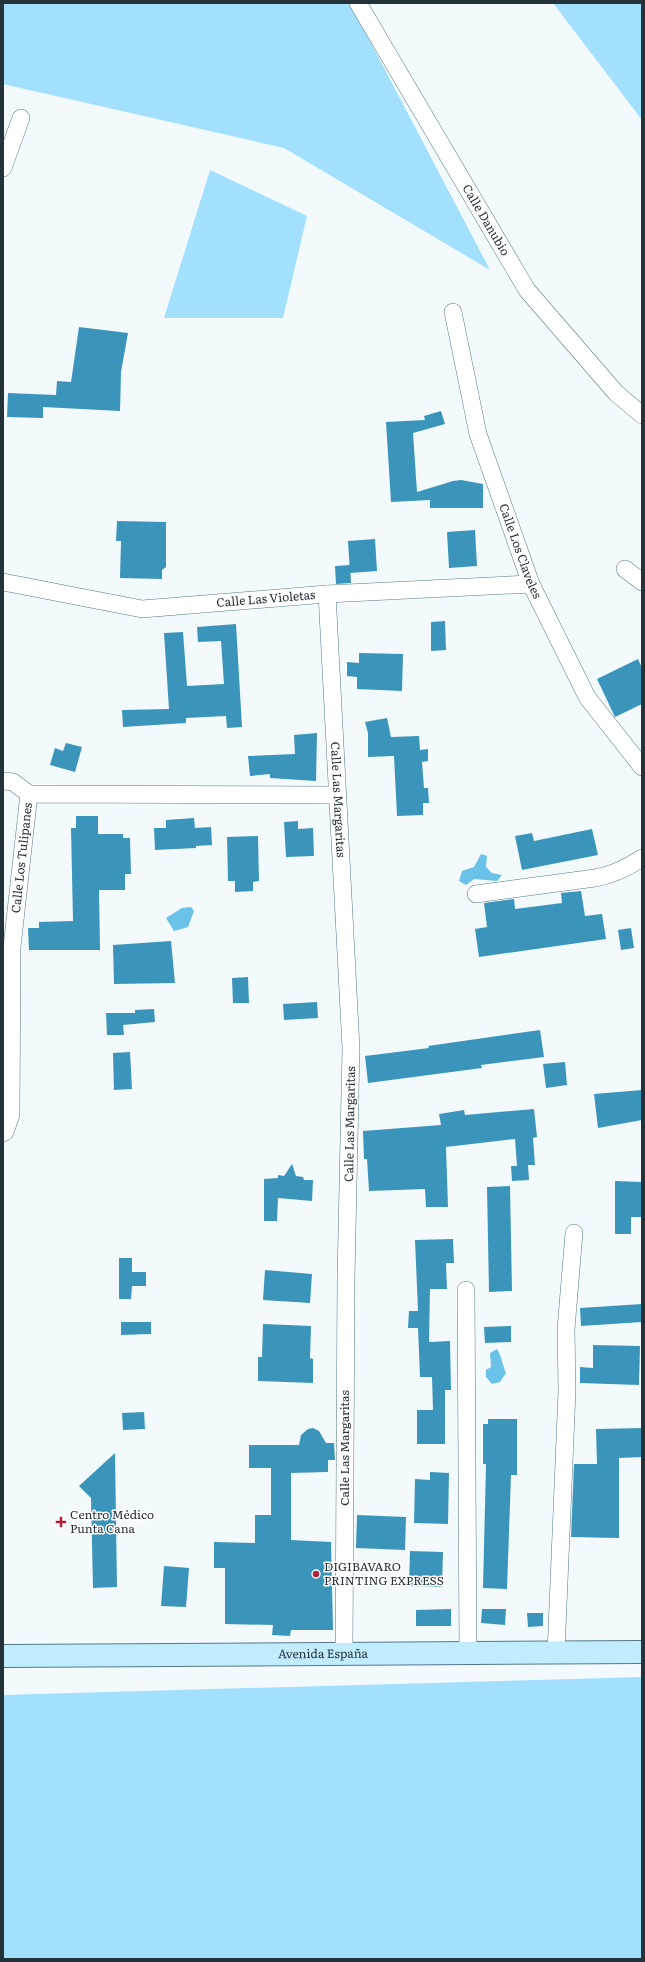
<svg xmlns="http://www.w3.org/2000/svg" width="645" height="1962" font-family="Literata,serif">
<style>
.green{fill:#a2e0fe}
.water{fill:#6ac2e9}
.building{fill:#3b95bb}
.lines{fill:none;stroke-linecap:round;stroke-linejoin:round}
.street-casing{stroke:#567888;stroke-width:18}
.secondary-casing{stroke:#567888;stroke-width:24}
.street{stroke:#fff;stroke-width:17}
.secondary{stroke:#c0ecfd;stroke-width:22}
.poi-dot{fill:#b22036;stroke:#fff;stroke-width:1.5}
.labels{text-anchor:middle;stroke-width:3;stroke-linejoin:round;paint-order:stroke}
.street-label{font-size:12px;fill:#243239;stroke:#fff}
.poi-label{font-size:12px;fill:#243239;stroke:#fff;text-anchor:start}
</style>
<rect width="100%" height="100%" fill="#f3fafe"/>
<g class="green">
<path d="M3 3H350L490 270 284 148 3 84Z"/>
<path d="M553 3H642V120Z"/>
<path d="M210 170 307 216 283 318H164Z"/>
<path d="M642 1677V1959H3V1695Z"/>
</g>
<g class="water">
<path d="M481 854 487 856 486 867 492 873 502 875 497 881 474 879 466 885 459 881 462 871 474 867Z"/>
<path d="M191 907 194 911 188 927 174 931 166 918 182 908Z"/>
<path d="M497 1349C502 1357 502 1364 506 1373L500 1382 492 1384 486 1377V1370L491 1367 490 1353Z"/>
</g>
<g class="building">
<path d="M79 327 128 333 121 372 120 411 43 407V418L7 417 8 393 56 395 57 381 71 382Z"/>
<path d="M441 411 445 424 413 433 417 492 453 481 461 480 483 484V508H430V500L391 502 386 422 425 420 424 416Z"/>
<path d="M117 521 166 522V567L162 570V579L120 578 121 541H116Z"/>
<path d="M475 530 477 566 449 568 447 532Z"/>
<path d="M375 539 377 571 350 573 348 541Z"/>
<path d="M350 565 351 583 336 584 335 566Z"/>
<path d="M445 621 446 650 431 651V622Z"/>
<path d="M236 624 242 727 227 728 226 716 186 718V723L123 727 122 710 169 709 164 633 183 632 187 686 224 684 221 641 198 642 197 627Z"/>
<path d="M359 653 403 654 402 691 357 689V677L347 676V662L359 663Z"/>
<path d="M638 659 642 668V704L615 717 597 679Z"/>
<path d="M387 718 391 737 419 736 420 750 428 749V761L422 762 424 788H428L429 803H423V815L397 816 394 756 368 757V733L365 722Z"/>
<path d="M317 733 316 781 270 778V774L250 776 248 756 295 754 294 735Z"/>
<path d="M66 743 82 747 75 772 50 765 55 748 63 751Z"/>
<path d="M76 816H98V834H123V838H130L131 874H125V890H99L100 950H29L28 928H39V922L73 921 71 828H76Z"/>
<path d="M194 818 195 828 211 827 212 845 196 846V848L155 850 154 828H166V820Z"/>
<path d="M298 821V829L313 828 314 856 286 857 284 822Z"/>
<path d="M592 829 598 855 522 870 515 836 532 833 534 841Z"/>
<path d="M258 836 259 881 253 882V891L235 892V881H228L227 837Z"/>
<path d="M581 891 585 916 602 914 606 939 479 957 475 929 487 927 484 903 514 899 515 909 562 903 561 893Z"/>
<path d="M631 928 634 948 621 950 618 930Z"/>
<path d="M171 941 175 983 114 984 113 945Z"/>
<path d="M248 977 249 1003H233L232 978Z"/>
<path d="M317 1002 318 1018 284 1020 283 1004Z"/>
<path d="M154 1009 155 1022 123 1025 124 1035H107L106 1013H135V1010Z"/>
<path d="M540 1030 544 1057 481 1065 482 1068 368 1083 365 1056 429 1048 428 1046Z"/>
<path d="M130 1052 132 1089 114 1090 113 1053Z"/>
<path d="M565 1062 567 1085 546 1088 543 1064Z"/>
<path d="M642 1090V1120L598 1128 594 1094Z"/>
<path d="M534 1109 537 1137 533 1138 535 1165H528L529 1180 512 1181 511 1166H517L515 1139 446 1147 448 1207H426L425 1189 369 1191 367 1159H364L363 1131 441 1125 439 1114 464 1110 465 1115Z"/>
<path d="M292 1164 296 1176 303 1177 304 1180H313L312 1201 278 1198 277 1221H264V1179L278 1178V1175L284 1176Z"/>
<path d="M615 1181 642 1182 641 1217H631V1234H615Z"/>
<path d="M510 1186 512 1291 489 1292 487 1187Z"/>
<path d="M453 1239 454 1263H446L447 1289H430L429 1342 450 1341 451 1390H445V1444H417V1410H433L432 1377H420L418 1328H408L409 1311H418L415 1240Z"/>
<path d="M119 1258H132V1272H146V1286H132L131 1299H119Z"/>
<path d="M265 1270 312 1274 310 1303 263 1300Z"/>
<path d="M642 1304V1322L581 1326 580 1308Z"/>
<path d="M121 1322H151V1334L121 1335Z"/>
<path d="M263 1324 311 1326 310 1358 313 1359V1383L258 1381V1357H262Z"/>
<path d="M511 1326V1342L485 1343 484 1327Z"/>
<path d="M593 1345 640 1346 639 1385 580 1383V1367L593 1368Z"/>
<path d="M144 1412 145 1429 123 1430 122 1413Z"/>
<path d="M488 1419H517V1475H511L507 1589 483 1588 486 1464H483V1424H488Z"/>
<path d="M313 1428 319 1431 326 1443H334L335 1460H328V1472L291 1473V1540L331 1542 333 1630H291L290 1636 272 1635 273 1625 225 1624V1568H214V1542L255 1543V1515H271V1468H249V1445H299L301 1435 308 1429Z"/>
<path d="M642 1428V1457L619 1458V1538L571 1537 574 1464H597L596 1429Z"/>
<path d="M115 1453 117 1587 93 1588 91 1498 79 1486Z"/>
<path d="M430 1472 449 1473 448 1524 414 1523 415 1479 430 1480Z"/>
<path d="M357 1515 406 1517 405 1550 356 1548Z"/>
<path d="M410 1551 443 1552 442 1587 409 1586Z"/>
<path d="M164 1566 189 1568 186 1607 161 1606Z"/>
<path d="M451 1609V1626H416V1610Z"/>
<path d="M482 1609H506L505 1625 481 1623Z"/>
<path d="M527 1613H543V1626L528 1627Z"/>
</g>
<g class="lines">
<defs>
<g id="street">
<path id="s1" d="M358 3 527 290 616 393 642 415"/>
<path d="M3 168 21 118"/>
<path id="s2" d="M453 312 478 434 531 584 587 697 642 767"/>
<path d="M625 569 642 582"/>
<path id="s3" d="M3 582 142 609 327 594 531 584"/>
<path id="s4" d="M327 594 351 1048 346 1277 344 1654"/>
<path d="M3 781 13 782 29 794"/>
<path d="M476 894 595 878C613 875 627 868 642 858"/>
<path id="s5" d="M3 1133 5 1132 11 1115 12 947 29 794 338 795"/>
<path d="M466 1290 468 1654"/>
<path d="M556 1653 567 1391 566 1329 574 1233"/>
</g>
<g id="secondary">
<path id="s6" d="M3 1656 642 1652"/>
</g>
</defs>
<use href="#street" class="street-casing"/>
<use href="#secondary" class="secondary-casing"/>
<use href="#street" class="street"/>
<use href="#secondary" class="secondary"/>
</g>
<g class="poi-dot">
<path d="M59 1516h4v4h4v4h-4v4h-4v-4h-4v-4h4z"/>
<circle cx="316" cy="1574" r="4"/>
</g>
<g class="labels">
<g class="street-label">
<text dy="4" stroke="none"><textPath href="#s1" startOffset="252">Calle Danubio</textPath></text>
<text dy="4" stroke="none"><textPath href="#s2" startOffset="249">Calle Los Claveles</textPath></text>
<text dy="4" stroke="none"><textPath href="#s3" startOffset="266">Calle Las Violetas</textPath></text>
<text dy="4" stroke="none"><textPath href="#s4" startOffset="206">Calle Las Margaritas</textPath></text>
<text dy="4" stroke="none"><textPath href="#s5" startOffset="278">Calle Los Tulipanes</textPath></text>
<text transform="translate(350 1124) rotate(-89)" y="4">Calle Las Margaritas</text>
<text transform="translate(345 1448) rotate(-90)" y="4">Calle Las Margaritas</text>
<text dy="4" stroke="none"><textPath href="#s6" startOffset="320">Avenida España</textPath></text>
</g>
<g class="poi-label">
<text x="70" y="1519">Centro Médico<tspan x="70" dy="14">Punta Cana</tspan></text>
<text x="324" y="1571">DIGIBAVARO<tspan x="324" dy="14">PRINTING EXPRESS</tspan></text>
</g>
</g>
<rect width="645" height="1962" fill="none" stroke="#243239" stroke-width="8"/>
</svg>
